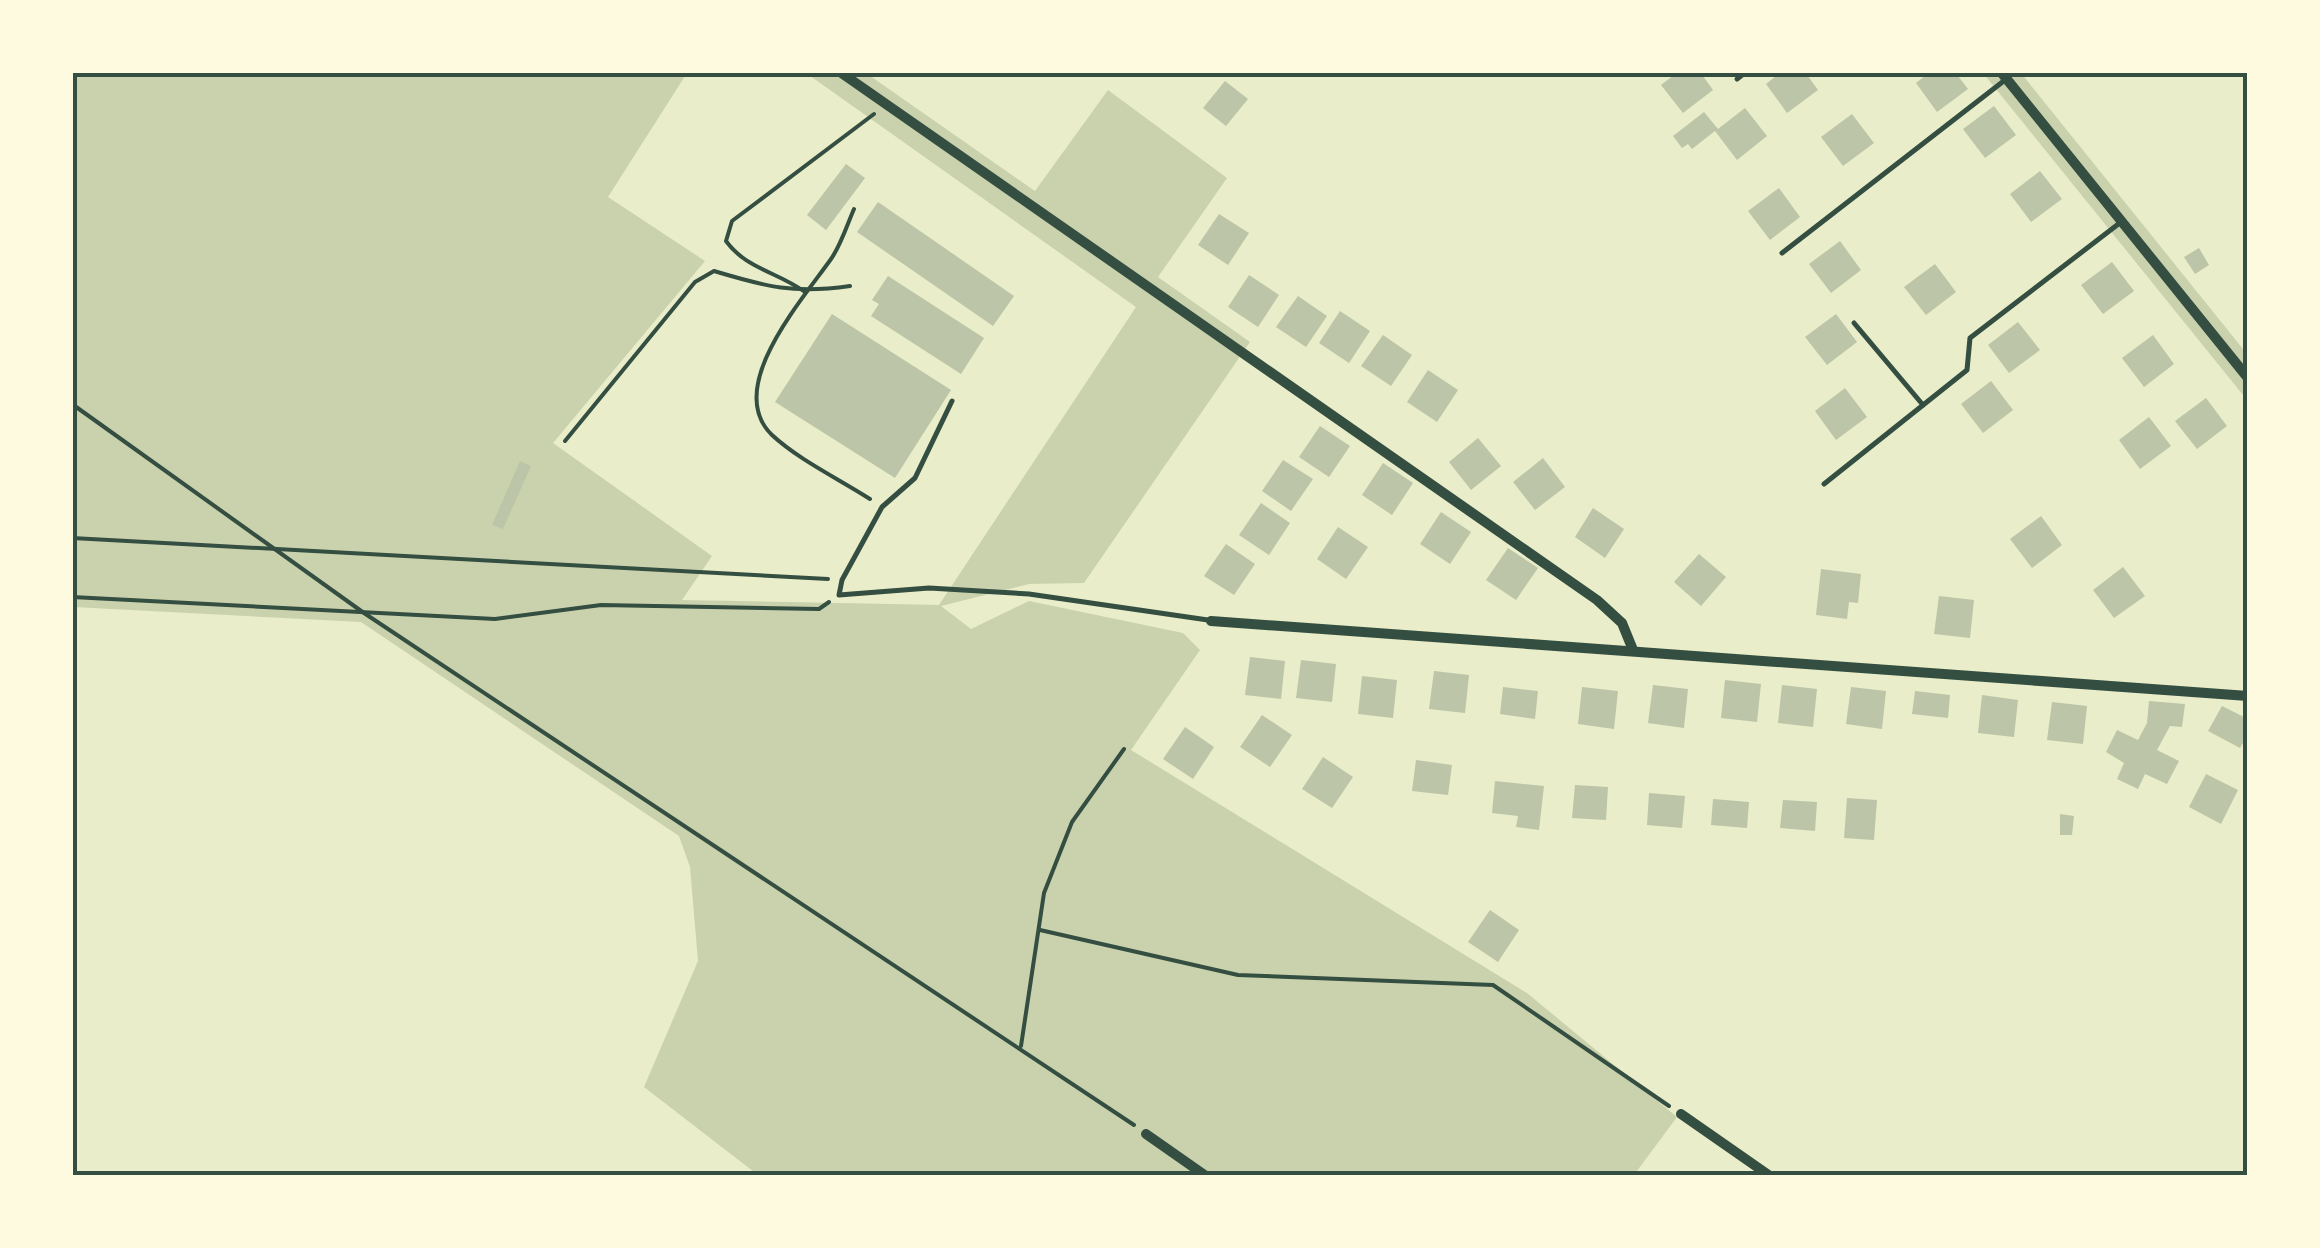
<svg xmlns="http://www.w3.org/2000/svg" width="2320" height="1248" font-family="'Roboto Condensed',sans-serif">
<style>
.green{fill:#cad2ad}
.building{fill:#bcc5a7}
.lines{fill:none;stroke-linecap:round;stroke-linejoin:round}
.path{stroke:#344e41;stroke-width:4}
.service{stroke:#344e41;stroke-width:5}
.minor{stroke:#344e41;stroke-width:10}
.neatline{fill:none;stroke:#344e41;stroke-width:4}
</style>
<rect width="100%" height="100%" fill="#e9edc9"/>
<g class="green">
<path d="M72 73H687L608 197 705 261 553 443 712 556 682 600 939 605 1136 307 806 73H866L1035 191 1108 90 1227 178 1158 277 1250 342 1084 583 1029 584 941 606 971 629 1029 601 1183 633 1200 650 1131 750 1527 993 1677 1117 1634 1175 1454 1176 1447 1171 1443 1176 758 1175 644 1087 698 961 690 867 679 836 361 622 73 607Z"/>
<path d="M1983 73H2021L2247 354V400Z"/>
</g>
<g class="building">
<path d="M1678 72H1700L1713 90 1683 113 1661 85Z"/>
<path d="M1781 72H1805L1818 90 1787 113 1766 84Z"/>
<path d="M1930 72H1955L1968 89 1937 112 1916 83Z"/>
<path d="M1225 81 1248 99 1226 126 1203 108Z"/>
<path d="M1994 106 2016 135 1985 158 1963 129Z"/>
<path d="M1745 108 1767 136 1737 160 1715 131 1692 149 1688 144 1682 148 1673 136 1704 112 1718 129Z"/>
<path d="M1852 114 1874 143 1843 166 1821 137Z"/>
<path d="M846 164 865 178 826 230 807 215Z"/>
<path d="M2040 171 2062 199 2031 222 2010 194Z"/>
<path d="M1779 188 1800 217 1770 240 1748 211Z"/>
<path d="M878 202 1014 296 993 326 857 232Z"/>
<path d="M1219 214 1249 233 1228 265 1198 245Z"/>
<path d="M1840 241 1861 270 1831 293 1809 264Z"/>
<path d="M2199 248 2209 265 2195 274 2184 257Z"/>
<path d="M2112 262 2134 291 2103 314 2081 285Z"/>
<path d="M1935 264 1956 292 1926 315 1904 287Z"/>
<path d="M1249 275 1279 295 1258 327 1228 307Z"/>
<path d="M888 276 984 338 961 374 871 316 879 304 872 300Z"/>
<path d="M1298 296 1327 316 1306 347 1276 327Z"/>
<path d="M1340 311 1370 331 1349 363 1319 343Z"/>
<path d="M832 314 951 390 895 478 775 402Z"/>
<path d="M1836 314 1857 342 1827 365 1805 337Z"/>
<path d="M2018 322 2040 350 2009 373 1988 345Z"/>
<path d="M1383 335 1412 355 1391 386 1361 366Z"/>
<path d="M2153 335 2174 364 2144 387 2122 358Z"/>
<path d="M1428 370 1458 390 1437 422 1407 402Z"/>
<path d="M1991 381 2013 410 1983 433 1961 404Z"/>
<path d="M1845 388 1867 417 1836 440 1815 411Z"/>
<path d="M2206 398 2227 426 2197 449 2175 421Z"/>
<path d="M2149 417 2171 446 2140 469 2119 440Z"/>
<path d="M1320 426 1350 446 1329 477 1299 457Z"/>
<path d="M1478 438 1501 466 1471 490 1449 462Z"/>
<path d="M1543 458 1565 487 1535 510 1513 482Z"/>
<path d="M1283 460 1313 479 1291 511 1262 491Z"/>
<path d="M520 461 531 466 503 529 492 525Z"/>
<path d="M1383 463 1413 483 1392 515 1362 495Z"/>
<path d="M1261 503 1290 523 1269 555 1239 535Z"/>
<path d="M1593 508 1624 529 1605 558 1575 537Z"/>
<path d="M1441 512 1471 532 1450 564 1420 544Z"/>
<path d="M2041 516 2062 545 2032 568 2010 539Z"/>
<path d="M1338 527 1368 547 1346 579 1317 559Z"/>
<path d="M1226 544 1255 564 1234 595 1204 576Z"/>
<path d="M1508 548 1538 568 1516 600 1486 580Z"/>
<path d="M1699 554 1726 577 1701 606 1674 582Z"/>
<path d="M2123 567 2145 596 2114 618 2093 590Z"/>
<path d="M1821 569 1861 574 1858 603 1849 602 1847 619 1816 615Z"/>
<path d="M1939 596 1974 600 1970 638 1934 634Z"/>
<path d="M1250 657 1285 661 1281 699 1245 695Z"/>
<path d="M1301 660 1336 664 1332 702 1296 698Z"/>
<path d="M1434 671 1469 675 1465 713 1429 709Z"/>
<path d="M1362 676 1397 680 1393 718 1358 714Z"/>
<path d="M1725 680 1761 684 1757 722 1721 718Z"/>
<path d="M1653 685 1688 689 1684 728 1648 723Z"/>
<path d="M1782 685 1817 689 1813 727 1778 723Z"/>
<path d="M1503 687 1538 691 1535 719 1500 714Z"/>
<path d="M1582 687 1618 691 1614 729 1578 724Z"/>
<path d="M1851 687 1886 691 1882 729 1846 724Z"/>
<path d="M1915 691 1950 695 1948 718 1912 714Z"/>
<path d="M1982 695 2018 700 2014 737 1978 733Z"/>
<path d="M2149 701 2185 704 2182 727 2170 726 2157 750 2179 761 2167 784 2145 774 2138 789 2117 779 2124 763 2106 752 2117 730 2138 740 2147 723Z"/>
<path d="M2052 702 2087 706 2083 744 2047 740Z"/>
<path d="M2222 706 2248 719V734L2240 748 2208 731Z"/>
<path d="M1262 715 1292 735 1270 767 1240 747Z"/>
<path d="M1185 727 1214 747 1193 779 1163 759Z"/>
<path d="M1323 757 1353 777 1332 808 1302 789Z"/>
<path d="M1416 760 1452 765 1448 795 1412 791Z"/>
<path d="M2206 774 2238 790 2221 824 2189 807Z"/>
<path d="M1495 781 1544 786 1539 830 1516 827 1518 816 1492 813Z"/>
<path d="M1575 785 1608 787 1606 820 1572 818Z"/>
<path d="M1649 793 1685 796 1682 828 1647 825Z"/>
<path d="M1847 798 1877 800 1874 840 1844 838Z"/>
<path d="M1713 799 1749 802 1747 828 1711 825Z"/>
<path d="M1783 800 1817 802 1815 831 1780 828Z"/>
<path d="M2060 814 2074 816 2072 835H2060Z"/>
<path d="M1490 910 1519 930 1498 962 1468 942Z"/>
</g>
<g class="lines">
<g class="path">
<path d="M854 209C847 225 841 245 831 259 803 299 723 388 772 435 799 460 839 479 870 499"/>
<path d="M805 292C778 272 746 269 726 241L732 221 874 114"/>
<path d="M72 404 364 613 1134 1125"/>
<path d="M565 441 695 282 714 271C767 287 794 294 850 286"/>
<path d="M72 538 828 579"/>
<path d="M72 597 495 619 601 605 819 609 829 602"/>
<path d="M1040 930 1238 975 1493 985 1669 1106"/>
<path d="M1021 1046 1044 893 1072 822 1124 749"/>
</g>
<g class="service">
<path d="M1737 79 1746 72"/>
<path d="M1782 253 2005 80"/>
<path d="M1854 323 1923 405"/>
<path d="M952 401 915 478 882 507 842 580 839 595 929 588 1029 594 1208 620"/>
<path d="M1824 484 1967 370 1970 338 2121 222"/>
</g>
<g class="minor">
<path d="M840 72 1597 600 1622 623 1633 650"/>
<path d="M2001 72 2248 378"/>
<path d="M1211 621 2248 696"/>
<path d="M1681 1114 1770 1176"/>
<path d="M1146 1134 1206 1176"/>
</g>
</g>
<rect width="2320" height="1248" fill="none" stroke="#fefae0" stroke-width="150"/>
<rect x="75" y="75" width="2170" height="1098" class="neatline"/>
</svg>
